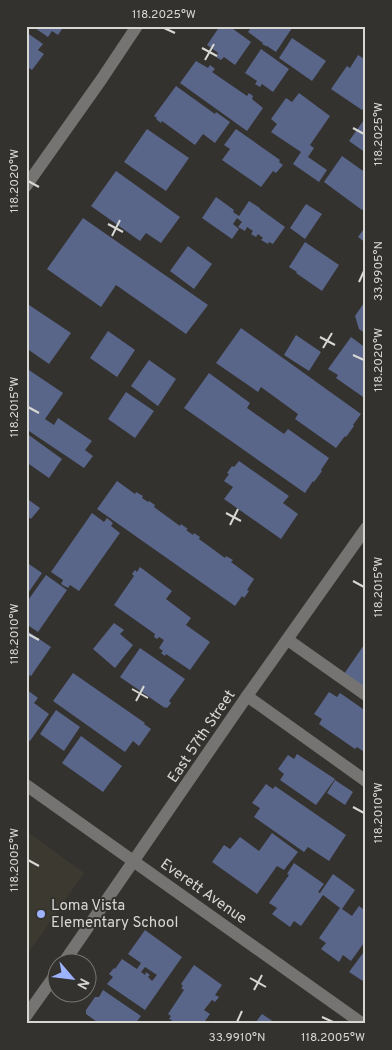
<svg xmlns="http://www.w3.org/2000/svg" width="392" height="1050" font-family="Overpass,sans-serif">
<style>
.built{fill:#3c3a30}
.building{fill:#5a658a;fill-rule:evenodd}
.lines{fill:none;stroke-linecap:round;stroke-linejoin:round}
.minor{stroke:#757472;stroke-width:12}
.ticks{fill:none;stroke:#d7d7d4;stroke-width:2}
.poi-dot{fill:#9eb3fd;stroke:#33322e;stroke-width:2}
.labels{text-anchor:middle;stroke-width:4;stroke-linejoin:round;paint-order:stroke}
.street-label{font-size:15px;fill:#d7d7d4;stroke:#33322e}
.poi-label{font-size:15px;fill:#d7d7d4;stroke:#33322e;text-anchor:start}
.neatline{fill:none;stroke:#d7d7d4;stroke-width:2}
.ticks-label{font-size:12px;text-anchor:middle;fill:#d7d7d4}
</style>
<rect width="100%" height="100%" fill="#33322e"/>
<path class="built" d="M26 831 84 873 26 956Z"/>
<g class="building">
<path d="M32 26H64L58 35 52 31 48 37Z"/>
<path d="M220 26H229L251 42 235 65 224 57 221 60 216 57 218 53 207 45Z"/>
<path d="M252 26H290L292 28 276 52 267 46H266L262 44 263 43 248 32Z"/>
<path d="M26 32 43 44 38 50 44 54 32 70 26 66Z"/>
<path d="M292 38 326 61 312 81 279 58Z"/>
<path d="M261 49 289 69 273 92 262 84 260 87 255 84 257 81 245 73Z"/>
<path d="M358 55 366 60V106L362 110 331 89 347 66 350 68Z"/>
<path d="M196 61 208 68 210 65 215 69 212 72 247 96 249 93 253 96 252 99 263 108 247 131 180 83Z"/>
<path d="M176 86 215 114 216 112 230 122 215 143 203 134 195 145 162 121 161 123 156 119 157 118 154 116Z"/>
<path d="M299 93 330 116 310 145 314 148 308 157 327 170 319 182 293 164 301 152 271 132 277 124 271 119 286 98 292 102Z"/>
<path d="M366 117V153L349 141Z"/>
<path d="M147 129 189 158 166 191 124 162Z"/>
<path d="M236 129 280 160 279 162 283 165 276 173 273 171 261 187 222 160 230 149 224 145Z"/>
<path d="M342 156 366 173V205L362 210 324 182Z"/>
<path d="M116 171 180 217 161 243 146 233 140 241 91 206Z"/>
<path d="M216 197 234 210 233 212 239 216 249 201 260 208V209L285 227 273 244 269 242 268 244 261 240 263 238 258 234 256 237 251 234 253 231 247 227 245 231 238 227 242 222 237 218 233 224 239 229 232 239 202 218Z"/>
<path d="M306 204 322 214 305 239 290 228Z"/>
<path d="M83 218 208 305 186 334 116 285 101 307 47 269Z"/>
<path d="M366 226V243L358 237Z"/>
<path d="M305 242 339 265 322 291 296 273 297 272 289 267Z"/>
<path d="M188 246 212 264 194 289 170 271Z"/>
<path d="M366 300V334L359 329 355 316Z"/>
<path d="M26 303 71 333 49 364 26 348Z"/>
<path d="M241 328 361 414 353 425 354 426 346 437 345 436 336 448 295 419 298 414 261 387 258 392 216 363Z"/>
<path d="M108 331 135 350 117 377 90 358Z"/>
<path d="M296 335 321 352 309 371 284 355Z"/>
<path d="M351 337 366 348V399L336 378 338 375 328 369Z"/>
<path d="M149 360 176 379 158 406 131 386Z"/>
<path d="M26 368 63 393 45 419 54 425 58 418 92 441 85 450 93 456 84 468 26 429V419L27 417 26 416Z"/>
<path d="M209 373 250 403 247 408 284 434 288 429 329 458 321 470 322 471 314 482 313 481 305 493 184 408Z"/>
<path d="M126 392 154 411 135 438 108 419Z"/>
<path d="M26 433 62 459 49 478 26 462Z"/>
<path d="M239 461 289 496 283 503 298 514 281 539 224 499 233 487 224 481 229 474 227 473 232 466 234 467Z"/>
<path d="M117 481 135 494 136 492 143 496 142 498 148 502 149 501 155 505 154 507 180 526 181 524 188 529 186 530 193 535 194 533 200 537 199 539 225 558 226 556 233 560 231 562 254 579 247 590 249 591 244 598 242 596 235 606 97 509Z"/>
<path d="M26 498 40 508 31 519 26 515Z"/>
<path d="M92 513 104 522 107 518 113 523 111 526 120 533 79 591 70 585 68 588 61 584 63 580 51 572Z"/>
<path d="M26 562 42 573 26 596Z"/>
<path d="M140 567 172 591 166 599 191 618 186 625 210 642 190 670 166 654 165 656 161 653 163 651 159 648 164 640 159 637 157 639 154 637 155 634 114 605 134 576 132 574 135 570 137 572Z"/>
<path d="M46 575 67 590 38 632 26 624V603Z"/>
<path d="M114 623 124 630 120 634 133 645 115 668 93 649Z"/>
<path d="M26 630 51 647 31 676 30 675 29 677 26 675Z"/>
<path d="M366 642V690L344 674Z"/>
<path d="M140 648 185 679 169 701 171 703 167 708 165 707V708L120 677Z"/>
<path d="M73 673 145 723 144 724 151 729 139 746 133 741 125 752 53 701Z"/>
<path d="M26 689 38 698 34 703 49 714 30 741 26 738Z"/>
<path d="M329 692 337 697 340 693 366 711V750L364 752 357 747 355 749 319 724 322 719 314 714Z"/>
<path d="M56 710 80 727 64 751 40 734Z"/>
<path d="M81 736 122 766 103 792 62 763Z"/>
<path d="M297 754 335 779 316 805 280 780 284 774 278 769 288 755 294 759Z"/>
<path d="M335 780 353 792 345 805 327 793Z"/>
<path d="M266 784 273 789 275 786 346 835 329 861 308 847 304 852 254 817 260 808 252 803Z"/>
<path d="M272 833 298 852 284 870 277 866 257 894 212 862 224 845 230 849 240 837 259 851Z"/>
<path d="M294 863 324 884 318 892 320 893 333 874 355 890 342 909 352 916 359 906 366 911V940L351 961 343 955 339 962 321 949 326 943 319 938 340 908 323 895 301 926 294 921 290 927 272 914 277 908 269 903 289 875 287 874Z"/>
<path d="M145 930 182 957 145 1010 107 984 113 977 109 974 114 968 115 969 122 959 137 969 141 963 128 954ZM145 967 157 975 152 981 148 977 150 975 146 972 145 975 141 972Z"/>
<path d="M366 949V983L349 972Z"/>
<path d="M194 965 222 985 215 995 219 997 215 1002 212 1000 204 1010 210 1014 203 1024H170L172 1020 169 1019 171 1016 168 1014 184 990 181 988 183 986 181 984Z"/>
<path d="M103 990 141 1016 135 1024H100L86 1014V1010L95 997H99Z"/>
<path d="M262 1014 277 1024H250L252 1021 255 1023Z"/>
</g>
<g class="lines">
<g class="minor">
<path d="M26 186 101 80 137 26"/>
<path d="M288 640 366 695"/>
<path d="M247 696 366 781"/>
<path d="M26 785 363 1024"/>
<path d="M64 962 247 696 366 528"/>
<path d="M26 1016 58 971"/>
</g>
</g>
<path class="ticks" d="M164 28 175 33M202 48 217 56M205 60 214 44M353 128 364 134M28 181 39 187M108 224 123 232M112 236 120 220M359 282 364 271M320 337 335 345M323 348 332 333M353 355 364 360M28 407 39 413M226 513 241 521M230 525 238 509M353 581 364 587M28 634 39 640M132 689 148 698M136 701 144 686M353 807 364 813M28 860 39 866M250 978 266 987M254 990 262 975M322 1017 333 1022M237 1022 242 1011"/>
<circle class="poi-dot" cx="41" cy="914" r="5"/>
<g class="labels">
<g class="street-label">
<text transform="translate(201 736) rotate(-56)" y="5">East 57th Street</text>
<text transform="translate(204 891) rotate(35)" y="5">Everett Avenue</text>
</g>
<g class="poi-label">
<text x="51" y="910">Loma Vista<tspan x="51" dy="17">Elementary School</tspan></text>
</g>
</g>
<rect width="392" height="1050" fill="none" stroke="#33322e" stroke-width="55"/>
<g transform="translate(72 978) rotate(118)"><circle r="24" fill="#33322e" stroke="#757470"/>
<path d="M0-4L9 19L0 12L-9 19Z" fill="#9eb3fd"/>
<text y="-8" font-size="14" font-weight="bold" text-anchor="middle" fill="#d7d7d4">N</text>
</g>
<rect x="28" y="28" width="336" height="994" class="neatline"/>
<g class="ticks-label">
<text x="164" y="18">118.2025°W</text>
<text transform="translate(378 134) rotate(-90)" y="4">118.2025°W</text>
<text transform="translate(14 181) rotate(-90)" y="4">118.2020°W</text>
<text transform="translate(378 271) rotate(-90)" y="4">33.9905°N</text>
<text transform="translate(378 360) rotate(-90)" y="4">118.2020°W</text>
<text transform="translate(14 407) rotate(-90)" y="4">118.2015°W</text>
<text transform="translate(378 587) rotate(-90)" y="4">118.2015°W</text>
<text transform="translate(14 634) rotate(-90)" y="4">118.2010°W</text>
<text transform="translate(378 813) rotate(-90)" y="4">118.2010°W</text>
<text transform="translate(14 860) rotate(-90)" y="4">118.2005°W</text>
<text x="237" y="1041">33.9910°N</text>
<text x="333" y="1041">118.2005°W</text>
</g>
</svg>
